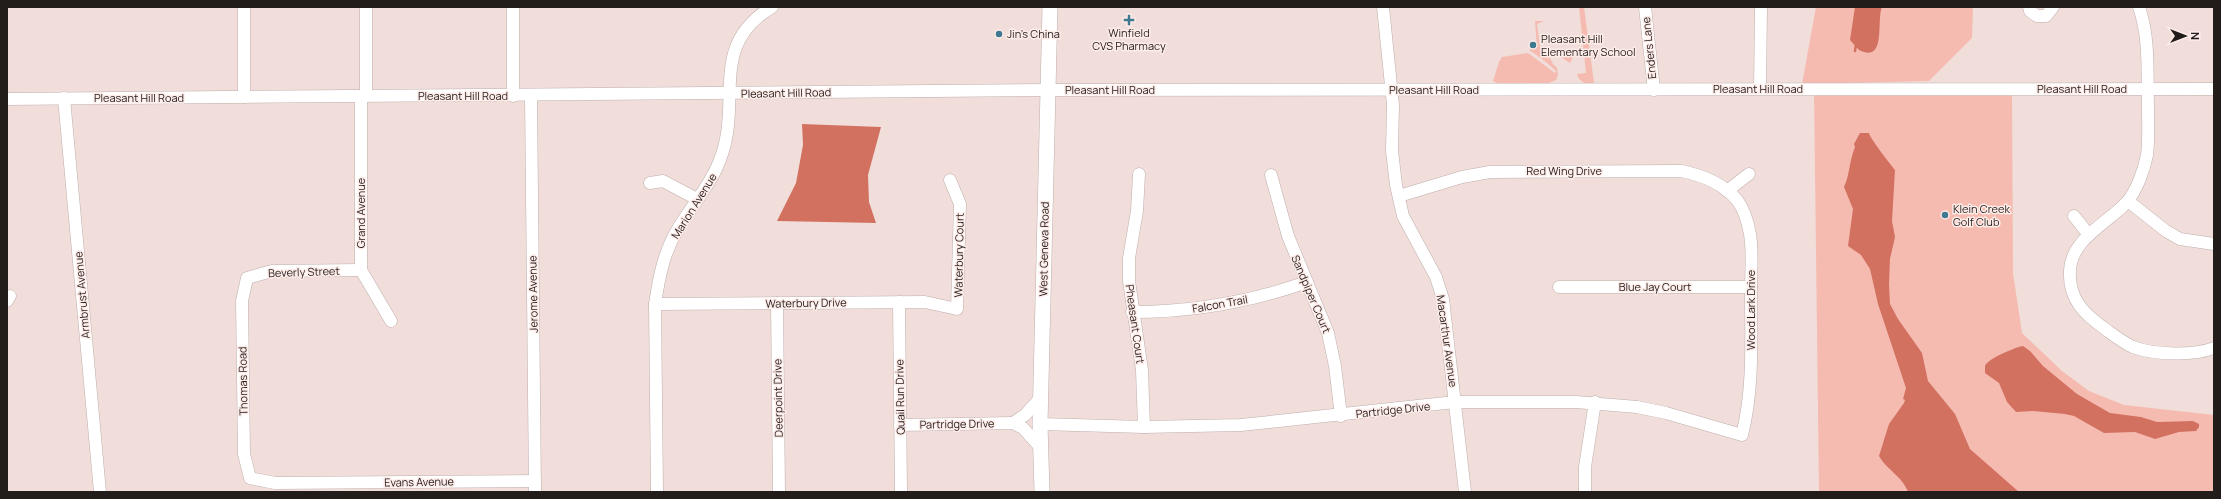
<svg xmlns="http://www.w3.org/2000/svg" width="2221" height="499" font-family="Manrope,sans-serif">
<style>
.green{fill:#f5bbb0}
.water{fill:#d37161}
.lines{fill:none;stroke-linecap:round;stroke-linejoin:round}
.stream{stroke:#d37161;stroke-width:2.5}
.minor-casing{stroke:#bfaeab;stroke-width:13}
.major-casing{stroke:#bfaeab;stroke-width:16}
.minor{stroke:#fff;stroke-width:12}
.major{stroke:#fff;stroke-width:15}
.poi-dot{fill:#3e7991;stroke:#feece8;stroke-width:1.5}
.labels{text-anchor:middle;stroke-width:3;stroke-linejoin:round;paint-order:stroke}
.poi-label{font-size:11px;fill:#221c1b;stroke:#feece8;text-anchor:start}
.street-label{font-size:11px;fill:#221c1b;stroke:#feece8}
</style>
<rect width="100%" height="100%" fill="#f1dedb"/>
<g class="green">
<path d="M1579 7H1584L1594 83H1584L1579 79 1577 74 1586 73Z"/>
<path d="M1816 7H1973L1972 38 1929 81 1802 84Z"/>
<path d="M1535 21H1544L1537 24 1541 55 1548 54 1553 64 1557 68 1558 75 1556 80 1549 83H1497L1493 81 1499 62 1502 57 1528 53 1555 73 1556 71C1551 66 1535 53 1530 51V49L1537 48Z"/>
<path d="M1572 51 1573 57 1570 63 1558 55V53Z"/>
<path d="M2012 91 2013 273 2022 333 2062 371 2089 391 2124 405 2214 415V492H1819L1814 92Z"/>
</g>
<g class="water">
<path d="M1855 7H1882C1876 20 1887 64 1859 50L1850 40Z"/>
<path d="M802 124 881 127 868 175 869 202 876 223 777 221 796 183 803 145Z"/>
<path d="M1860 133H1869C1869 137 1891 165 1895 170L1892 221 1895 237 1890 259 1889 284 1890 304 1898 319 1922 353 1928 381 1955 414 1970 449 2019 492H1908C1903 477 1887 470 1879 456L1889 424 1904 403 1905 400 1903 399 1906 388 1878 304 1870 269 1861 255 1848 246 1853 209 1844 187C1850 174 1849 162 1855 147L1854 144Z"/>
<path d="M2023 346 2030 351 2043 366 2077 394 2110 413 2141 417 2157 422 2193 421 2199 424V427L2196 431 2179 432 2155 439 2135 432 2104 433 2074 416 2065 414 2033 411 2016 412 2007 402 1999 383 1985 373C1985 372 1985 367 1985 366 1987 359 2016 347 2023 346Z"/>
</g>
<g class="lines">
<path class="stream" d="M1855 51 1856 44"/>
<defs>
<g id="minor">
<path d="M366 7V96"/>
<path d="M513 7V96"/>
<path d="M1383 7 1393 105 1392 151 1396 185 1403 216 1436 277 1443 299 1465 492"/>
<path d="M1645 7 1654 90"/>
<path d="M2029 7 2030 11 2037 16H2046L2053 7"/>
<path d="M2139 7C2150 39 2147 73 2148 106 2148 122 2149 139 2147 155 2144 170 2137 190 2127 202 2108 223 2072 238 2070 270 2068 300 2085 315 2108 331 2116 337 2124 343 2133 347 2155 355 2193 356 2214 348"/>
<path d="M1760 89 1761 7"/>
<path d="M361 96V270L391 321"/>
<path d="M531 96 535 492"/>
<path d="M244 97V7"/>
<path d="M64 98 100 492"/>
<path d="M7 99 1048 90 2214 89"/>
<path d="M1139 174 1137 211 1129 258V281L1142 370 1144 427"/>
<path d="M1271 175 1288 236 1328 333 1335 366 1341 416"/>
<path d="M650 183 663 181 697 199"/>
<path d="M1727 191 1749 174"/>
<path d="M2128 201 2166 231 2180 239 2214 244"/>
<path d="M2074 216 2089 235"/>
<path d="M361 270 272 271 247 278 242 301 244 454 250 478 275 483 535 481"/>
<path d="M1559 287H1751"/>
<path d="M7 301 10 296"/>
<path d="M899 302 901 492"/>
<path d="M777 303 779 492"/>
<path d="M655 304 925 302 957 309 960 204 950 180"/>
<path d="M1132 312C1192 312 1250 302 1307 282"/>
<path d="M1013 423 1025 415 1041 397"/>
<path d="M1040 424 1144 427 1241 425 1455 402H1576L1637 407 1666 413 1742 435C1754 388 1751 338 1751 289 1751 271 1753 252 1750 234 1748 223 1744 209 1737 200 1724 184 1701 175 1681 171L1490 172 1462 177 1399 196"/>
<path d="M900 425 1013 423 1023 428 1041 448"/>
<path d="M657 492 655 304C659 277 664 251 679 227 693 204 712 183 721 157 742 100 708 45 772 7"/>
<path d="M1585 492V467L1595 402"/>
</g>
<path id="major" d="M1042 492 1040 424 1050 7"/>
</defs>
<use href="#minor" class="minor-casing"/>
<use href="#major" class="major-casing"/>
<use href="#minor" class="minor"/>
<use href="#major" class="major"/>
</g>
<g class="poi-dot">
<path d="M1127 14h4v4h4v4h-4v4h-4v-4h-4v-4h4z"/>
<circle cx="999" cy="34" r="4"/>
<circle cx="1533" cy="45" r="4"/>
<circle cx="1945" cy="215" r="4"/>
</g>
<g class="labels">
<g class="poi-label">
<text x="1129" y="37" text-anchor="middle">Winfield<tspan x="1129" dy="13">CVS Pharmacy</tspan></text>
<text x="1007" y="38">Jin's China</text>
<text x="1541" y="43">Pleasant Hill<tspan x="1541" dy="13">Elementary School</tspan></text>
<text x="1953" y="213">Klein Creek<tspan x="1953" dy="13">Golf Club</tspan></text>
</g>
<g class="street-label">
<text transform="translate(1649 48) rotate(-96)" y="4">Enders Lane</text>
<text x="1758" y="93">Pleasant Hill Road</text>
<text x="2082" y="93">Pleasant Hill Road</text>
<text x="1110" y="94">Pleasant Hill Road</text>
<text x="1434" y="94">Pleasant Hill Road</text>
<text transform="translate(786 93) rotate(-1)" y="4">Pleasant Hill Road</text>
<text x="463" y="100">Pleasant Hill Road</text>
<text x="139" y="102">Pleasant Hill Road</text>
<text x="1564" y="175">Red Wing Drive</text>
<text transform="translate(694 206) rotate(-58)" y="4">Marion Avenue</text>
<text transform="translate(361 213) rotate(-90)" y="4">Grand Avenue</text>
<text transform="translate(1044 249) rotate(-89)" y="4">West Geneva Road</text>
<text transform="translate(959 255) rotate(-89)" y="4">Waterbury Court</text>
<text transform="translate(304 272) rotate(-2)" y="4">Beverly Street</text>
<text x="1655" y="291">Blue Jay Court</text>
<text transform="translate(533 294) rotate(-91)" y="4">Jerome Avenue</text>
<text transform="translate(1311 294) rotate(67)" y="4">Sandpiper Court</text>
<text transform="translate(82 295) rotate(-95)" y="4">Armbrust Avenue</text>
<text transform="translate(806 303) rotate(-1)" y="4">Waterbury Drive</text>
<text transform="translate(1220 304) rotate(-10)" y="4">Falcon Trail</text>
<text transform="translate(1751 310) rotate(-90)" y="4">Wood Lark Drive</text>
<text transform="translate(1135 324) rotate(82)" y="4">Pheasant Court</text>
<text transform="translate(1447 341) rotate(82)" y="4">Macarthur Avenue</text>
<text transform="translate(243 381) rotate(-91)" y="4">Thomas Road</text>
<text transform="translate(900 397) rotate(-91)" y="4">Quail Run Drive</text>
<text transform="translate(778 398) rotate(-91)" y="4">Deerpoint Drive</text>
<text transform="translate(1393 410) rotate(-6)" y="4">Partridge Drive</text>
<text transform="translate(957 424) rotate(-1)" y="4">Partridge Drive</text>
<text transform="translate(419 482) rotate(-1)" y="4">Evans Avenue</text>
</g>
</g>
<rect width="2221" height="499" fill="none" stroke="#221c1b" stroke-width="16"/>
<g transform="translate(2185 36) rotate(90)" stroke="#feece8" stroke-width="3" paint-order="stroke">
<path d="M0-3L7 15L0 10L-7 15Z" fill="#221c1b"/>
<text y="-6" font-size="11" font-weight="bold" text-anchor="middle" fill="#221c1b">N</text>
</g>
</svg>
